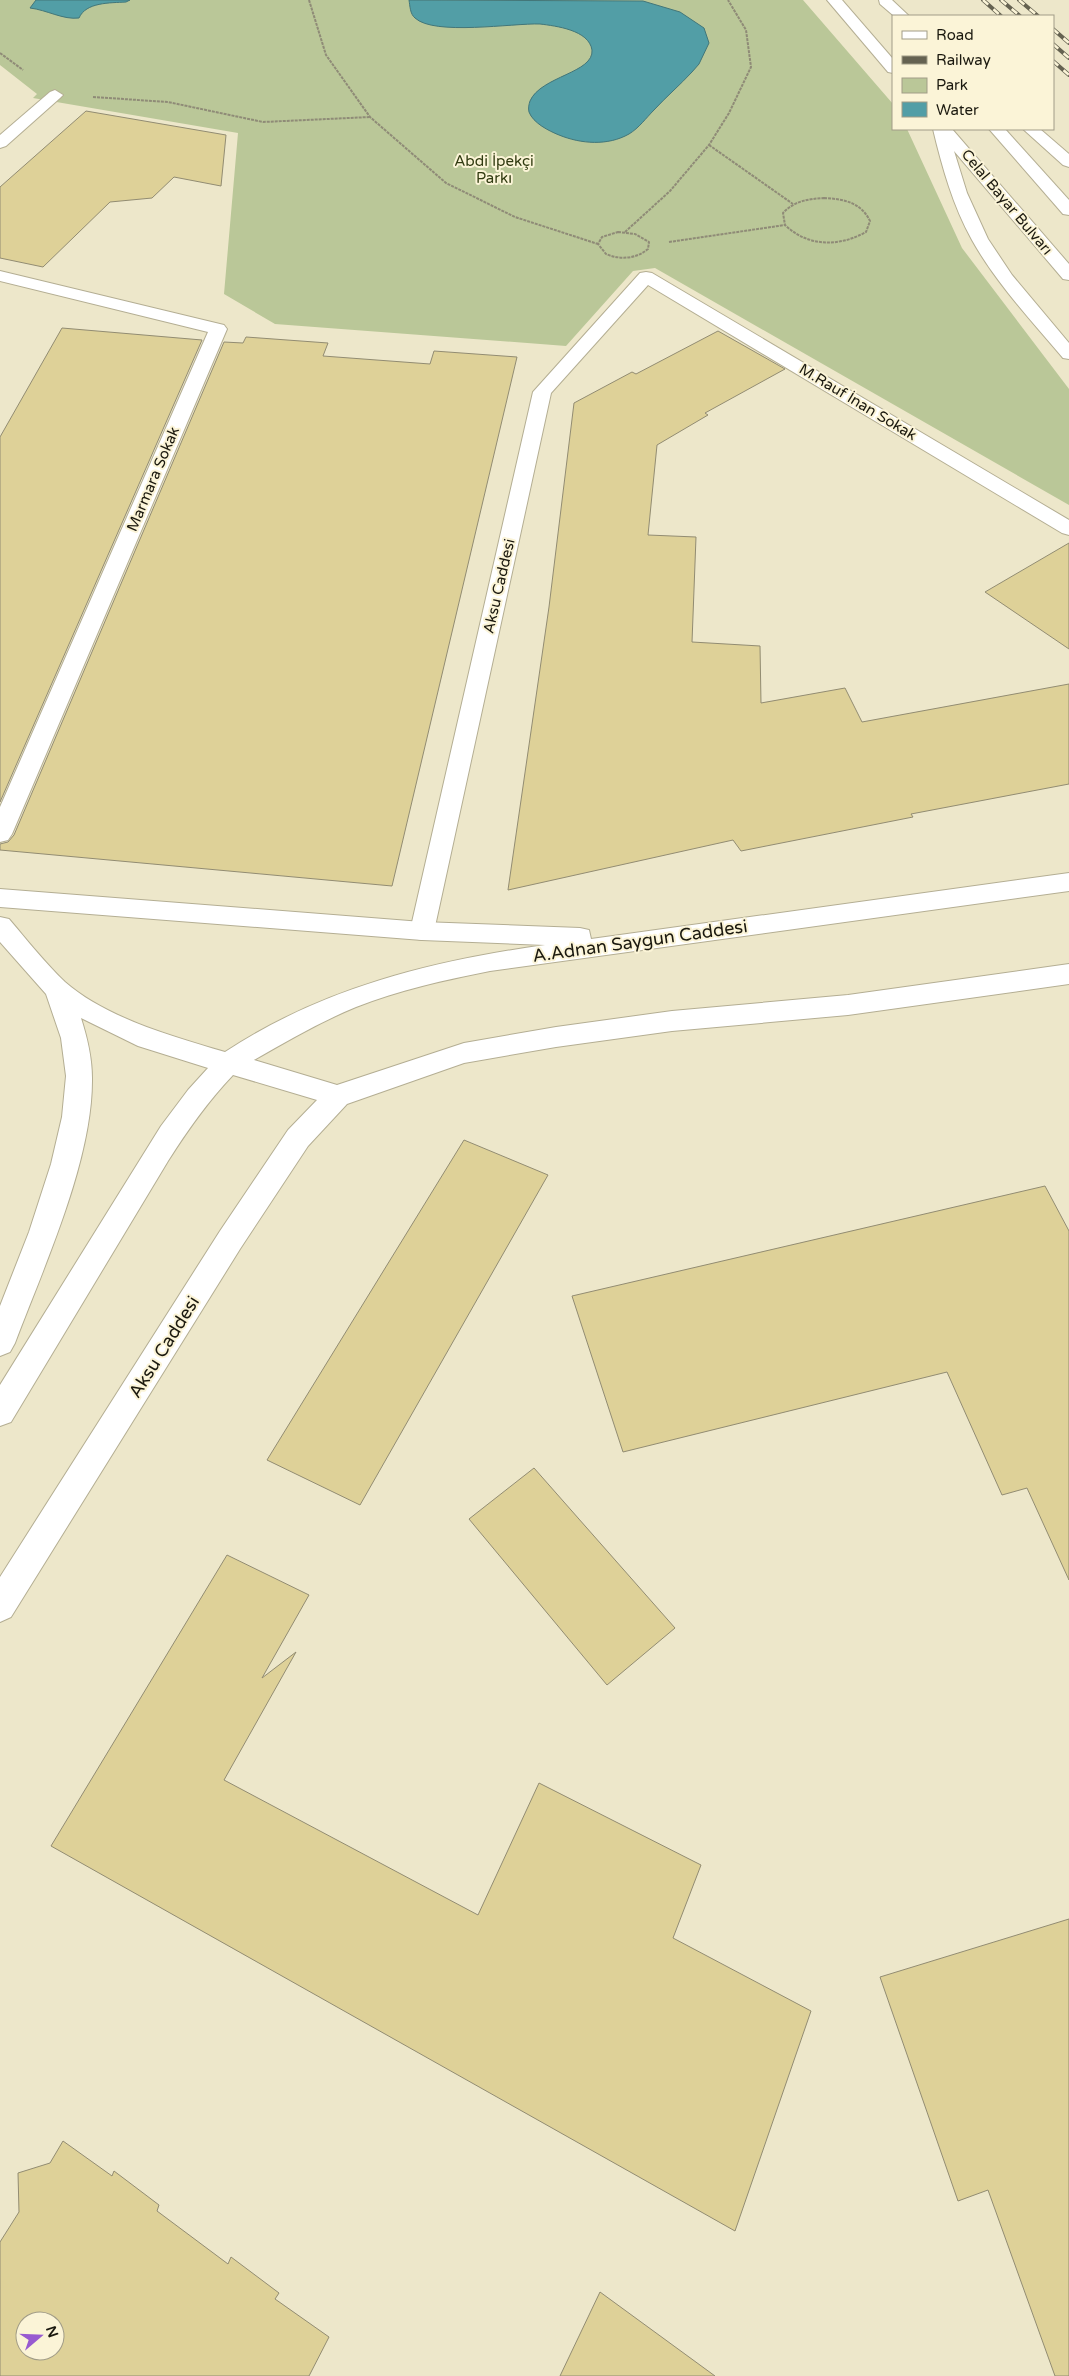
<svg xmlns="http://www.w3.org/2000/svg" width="1069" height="2376" font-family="'Varela Round',sans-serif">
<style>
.green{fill:#bac798}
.water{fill:#529ea6;stroke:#427679}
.building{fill:#ded198;stroke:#928c72;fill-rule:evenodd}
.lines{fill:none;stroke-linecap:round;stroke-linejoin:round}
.street-casing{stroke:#b4ae93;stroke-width:2}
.secondary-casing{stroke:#b4ae93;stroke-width:2}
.primary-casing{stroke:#b4ae93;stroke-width:2}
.path{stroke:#8f8b77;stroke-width:2;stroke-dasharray:3 1;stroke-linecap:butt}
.street{fill:#fff;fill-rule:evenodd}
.secondary{fill:#fff;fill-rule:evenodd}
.primary{fill:#fff;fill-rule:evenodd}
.rail-casing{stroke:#656251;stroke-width:4}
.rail{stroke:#fbf4d7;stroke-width:2.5;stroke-dasharray:7;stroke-linecap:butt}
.labels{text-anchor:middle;stroke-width:4;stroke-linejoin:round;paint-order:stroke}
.far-park-label{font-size:15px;fill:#313b11;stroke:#fbf4d7}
.far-street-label{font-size:15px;fill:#1b190f;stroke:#fbf4d7}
.street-label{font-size:18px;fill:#1b190f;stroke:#fbf4d7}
</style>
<rect width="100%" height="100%" fill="#ede7ca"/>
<path class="green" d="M0 0H803L893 104V129H907L962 248 1069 389V505L655 268 633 271 566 346 275 324 224 294 238 133 33 98 37 94 0 65Z"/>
<g class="water">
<path d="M36 0H130L126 2C110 3 86 2 79 18 63 20 47 10 30 8Z"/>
<path d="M409 0 643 1 680 12 704 28 709 43 699 64 692 72C680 85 666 97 654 110 646 118 639 128 629 134 608 146 581 144 559 135 549 131 533 123 529 112 528 108 529 104 530 101 541 76 594 73 592 50 589 30 556 26 540 24 513 23 434 36 415 18 410 14 410 6 409 0Z"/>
</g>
<g class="building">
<path d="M86 111 226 135 221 186 174 177 152 198 110 202 43 267 0 258V187Z"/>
<path d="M62 328 202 340 0 802V437Z"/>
<path d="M718 331 785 369 705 413 708 415 657 445 648 535 696 537 692 642 760 646 761 703 845 688 862 722 1069 684V784L911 814 913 817 741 851 733 840 508 890 549 607 574 403 632 372 636 374Z"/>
<path d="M246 337 328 343 323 356 430 364 434 351 517 357 392 886 0 850V844L8 842 14 835 224 342 243 343Z"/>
<path d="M1069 543V649L985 592Z"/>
<path d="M464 1140 548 1175 360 1505 267 1460Z"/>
<path d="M1045 1186 1069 1231V1580L1027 1488 1002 1495 947 1372 623 1452 572 1296Z"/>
<path d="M534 1468 675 1628 607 1685 469 1519Z"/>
<path d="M227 1555 309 1595 262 1678 296 1652 224 1780 478 1915 539 1783 701 1865 673 1938 811 2011 735 2231 51 1846Z"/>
<path d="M1069 1919V2376H1055L988 2190 958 2201 880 1977Z"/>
<path d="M63 2141 112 2176 114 2171 159 2205 157 2211 228 2264 231 2257 279 2293 275 2299 329 2337 309 2376H0V2242L19 2212 18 2173 50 2163ZM25 2321H55V2351H25Z"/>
<path d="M600 2292 715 2376H560Z"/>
</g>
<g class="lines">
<defs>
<g id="street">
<path d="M55 90 63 95 60 98 6 146 0 148V135L50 92Z"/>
<path d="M0 271 224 325 227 329 12 834 8 840 0 842V807L208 332 0 281Z"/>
<path d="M646 272 652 273 1069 520V535L1062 533 648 285 551 393 434 931 431 938 422 940 413 938 410 931 533 392 640 273Z"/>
</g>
<path id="secondary" d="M1069 873V891L490 971C445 980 399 990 356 1007 320 1022 287 1041 254 1060L337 1085 464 1043 556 1027 672 1011 848 995 1069 964V984L848 1015 672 1031 556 1047 464 1063 347 1104 308 1146 240 1249 11 1617 0 1622V1577L220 1231 288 1130 317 1100 233 1075C208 1101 187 1131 168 1161L11 1422 0 1426V1385L161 1126 188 1090 208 1068 138 1046 81 1018C87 1037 92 1057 92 1078 93 1160 44 1266 15 1343L10 1352 0 1356V1306L29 1232 51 1164 62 1117 66 1076 61 1038 46 994 0 942V917L9 919C27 940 45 963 65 982 106 1018 174 1037 225 1052 322 988 432 961 545 945L422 940 0 907V889L422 922 580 928 589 930 591 939Z"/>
<g id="primary">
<path d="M827 0H842L893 59V73L888 72Z"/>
<path d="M879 0H892L909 16H894L880 4Z"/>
<path d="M933 129H952L1069 264V280L1063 279 954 151 967 193 988 239 1012 275 1069 343V359L1063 358C1031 320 996 283 972 240 953 206 942 167 933 129Z"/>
<path d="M989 129H1005L1069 200V215L1063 214Z"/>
<path d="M1023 129H1040L1069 154V167L1063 165Z"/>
</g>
</defs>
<use href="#street" class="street-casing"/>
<use href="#secondary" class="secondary-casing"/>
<use href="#primary" class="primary-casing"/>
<g class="path">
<path d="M309 0 326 55 370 117 446 183 515 217 598 244"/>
<path d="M0 53 23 70"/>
<path d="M93 97 168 102 263 122 370 117"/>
<path d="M709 145 793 204"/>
<path d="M824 198C843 199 861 202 870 221L866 232C839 247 808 247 785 225L783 213C794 201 808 199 824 198Z"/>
<path d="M618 232 635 234 649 242 648 249C636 259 620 260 606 254L598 244 602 237Z"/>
<path d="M625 232 670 191 709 145 729 113 751 67 746 30 728 0"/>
<path d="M669 242 785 225"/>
</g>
<use href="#street" class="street"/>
<use href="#secondary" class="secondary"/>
<use href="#primary" class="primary"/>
<defs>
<g id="rail">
<path d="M983 0 1001 16"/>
<path d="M1001 0 1020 16"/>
<path d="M1019 0 1038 16"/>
<path d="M1053 29 1069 43"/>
<path d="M1053 44 1069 58"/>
<path d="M1053 61 1069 75"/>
</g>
</defs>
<use href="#rail" class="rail-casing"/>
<use href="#rail" class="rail"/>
</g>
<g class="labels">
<g class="far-park-label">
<text x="494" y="166">Abdi İpekçi<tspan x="494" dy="17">Parkı</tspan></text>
</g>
<g class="far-street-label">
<text transform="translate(1007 202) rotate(50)" y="5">Celal Bayar Bulvarı</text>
<text transform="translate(858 402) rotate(31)" y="5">M.Rauf İnan Sokak</text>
<text transform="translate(153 479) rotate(-67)" y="5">Marmara Sokak</text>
<text transform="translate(499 586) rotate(-77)" y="5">Aksu Caddesi</text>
</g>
<g class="street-label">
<text transform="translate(640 941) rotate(-8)" y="6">A.Adnan Saygun Caddesi</text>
<text transform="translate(164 1347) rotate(-58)" y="6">Aksu Caddesi</text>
</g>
</g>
<rect x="892" y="15" width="162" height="115" fill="#fbf4d7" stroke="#a19c87"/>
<rect x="902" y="31" width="25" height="8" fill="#ffffff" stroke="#a19c87"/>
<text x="936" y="40" font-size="15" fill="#1b190f">Road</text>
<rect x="902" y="56" width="25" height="8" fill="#656251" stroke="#a19c87"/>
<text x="936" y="65" font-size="15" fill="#1b190f">Railway</text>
<rect x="902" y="78" width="25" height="15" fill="#bac798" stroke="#a19c87"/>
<text x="936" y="90" font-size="15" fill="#1b190f">Park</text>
<rect x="902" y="102" width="25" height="15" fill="#529ea6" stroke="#a19c87"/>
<text x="936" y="115" font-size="15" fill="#1b190f">Water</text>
<g transform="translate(40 2336) rotate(71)"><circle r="24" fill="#fbf4d7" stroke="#a19c87"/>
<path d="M0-4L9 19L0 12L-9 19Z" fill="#985ad0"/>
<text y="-8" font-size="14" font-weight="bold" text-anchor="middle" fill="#1b190f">N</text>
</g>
</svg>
